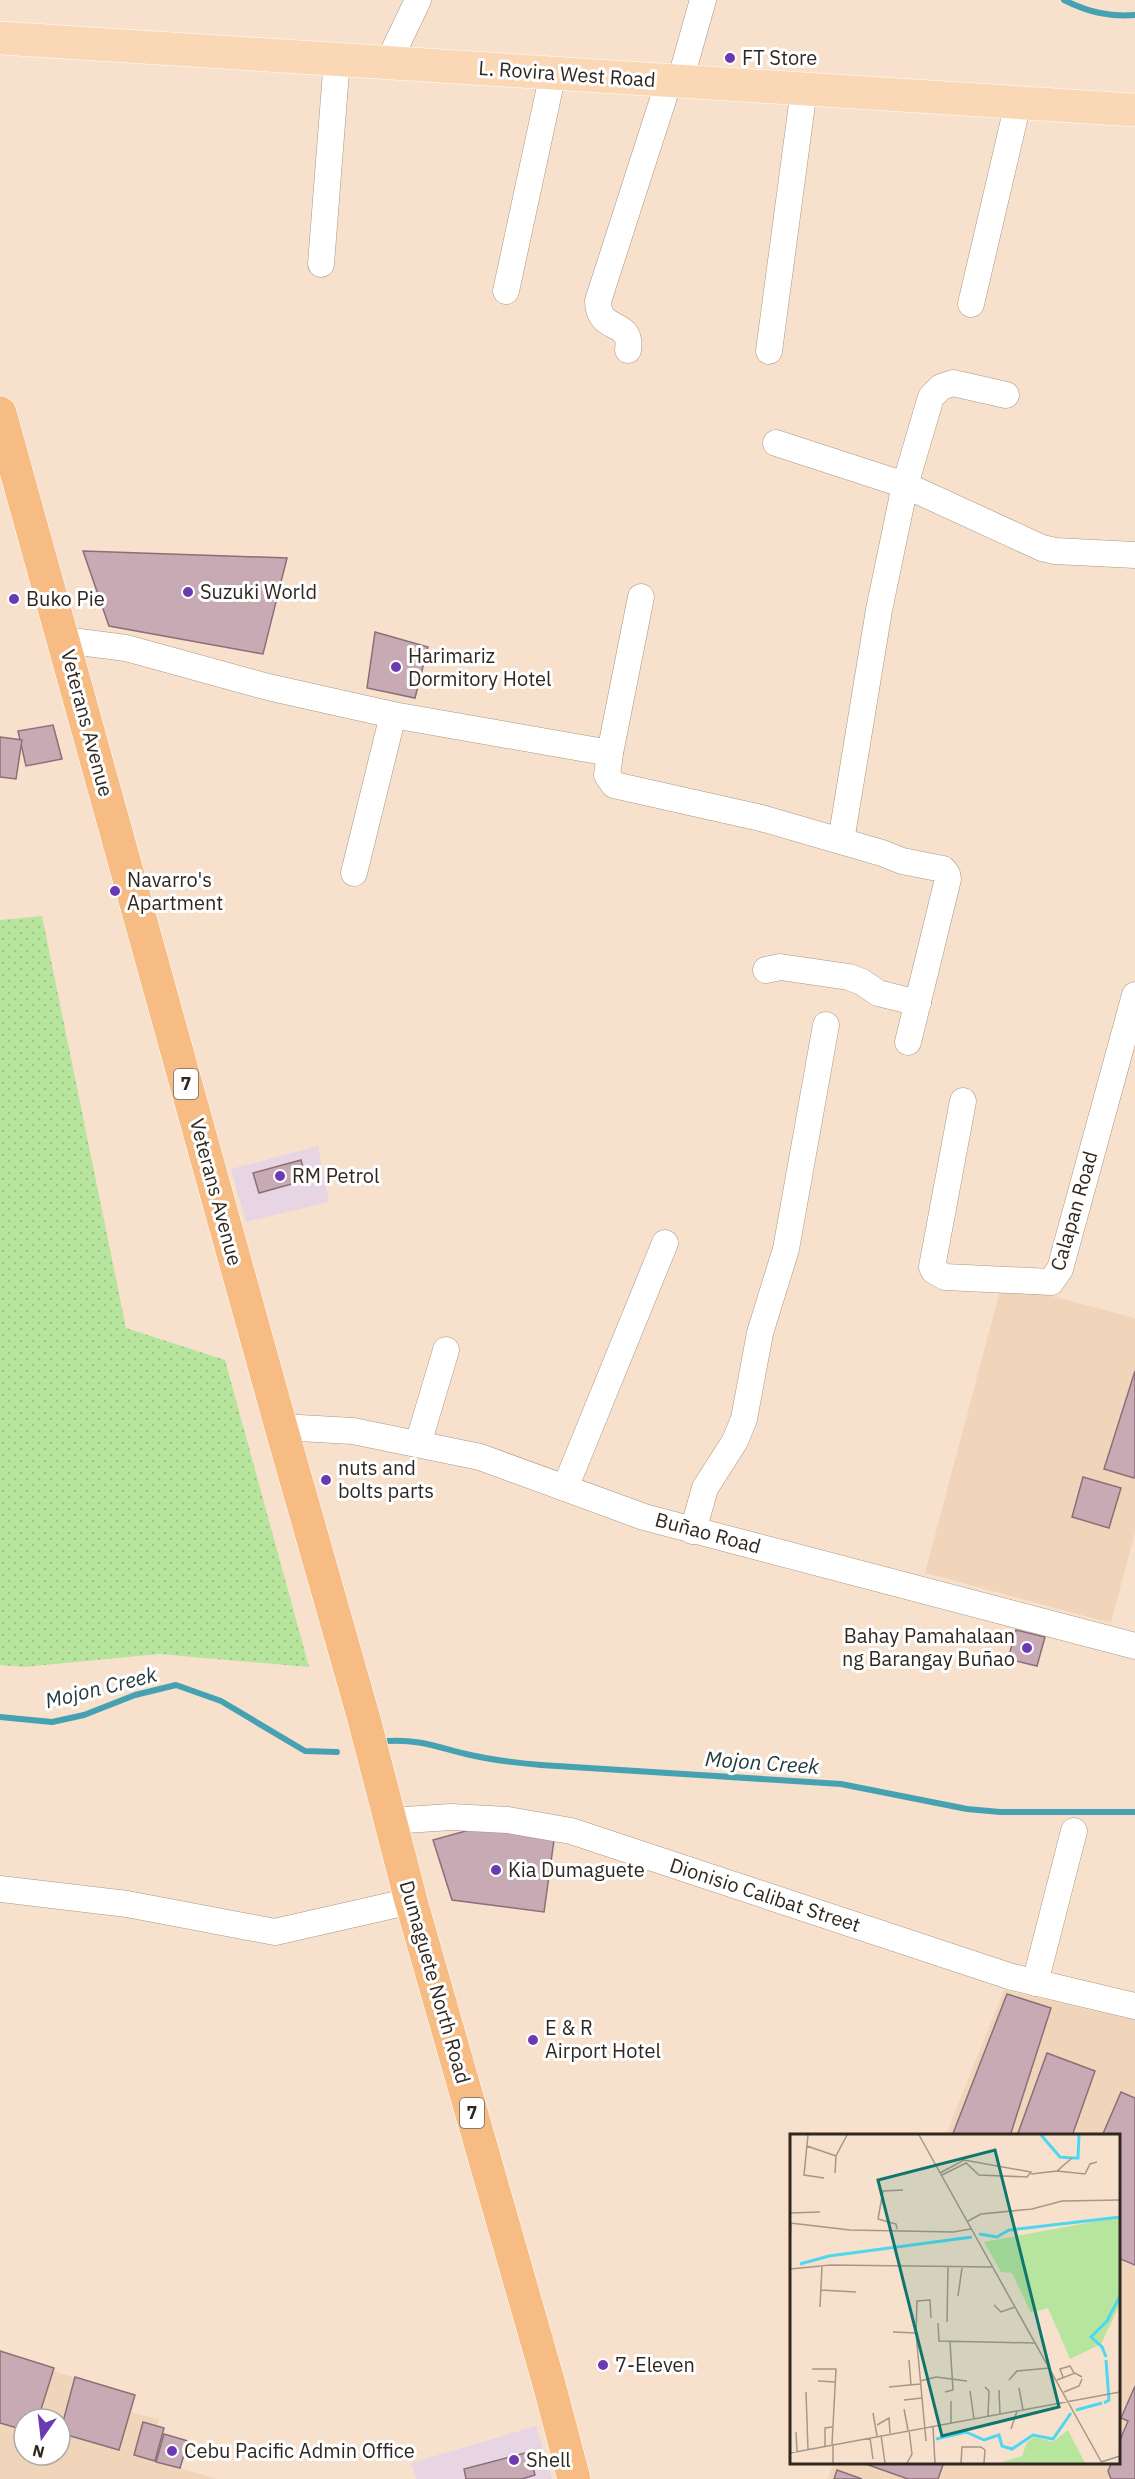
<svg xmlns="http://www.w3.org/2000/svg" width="1135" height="2479" font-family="'IBM Plex Sans',sans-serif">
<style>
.commercial{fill:#e8d5e4}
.built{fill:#f1d5ba;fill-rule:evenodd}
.grass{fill:url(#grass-dots)}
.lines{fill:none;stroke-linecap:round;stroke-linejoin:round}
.stream{stroke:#46a2b2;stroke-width:6}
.building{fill:#c8aab4;stroke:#8b6f78;stroke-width:1.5}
.minor-casing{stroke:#aa9681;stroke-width:27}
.major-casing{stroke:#fff;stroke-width:34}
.highway-casing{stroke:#fff;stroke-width:34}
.minor{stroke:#fff;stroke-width:26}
.major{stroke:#fad7b5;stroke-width:33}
.highway{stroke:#f7bc84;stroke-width:33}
.poi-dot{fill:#693ab2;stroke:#fff;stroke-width:2}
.labels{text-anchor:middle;stroke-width:6;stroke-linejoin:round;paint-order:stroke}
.shield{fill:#fff;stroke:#6e6863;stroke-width:1.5}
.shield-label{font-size:18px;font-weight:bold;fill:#302820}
.poi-label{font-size:20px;fill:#302820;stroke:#fff;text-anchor:start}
.street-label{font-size:20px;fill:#302820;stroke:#fff}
.water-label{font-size:21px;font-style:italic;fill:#233a3f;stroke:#fff}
.inset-river{fill:none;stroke:#50d7f0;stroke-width:3}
.inset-road{fill:none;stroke:#a79787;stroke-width:1.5}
.view{fill:#0f766e;fill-opacity:0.15;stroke:#0f766e;stroke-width:3}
.inset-edge{fill:none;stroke:#302820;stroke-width:3}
</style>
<defs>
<pattern id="grass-dots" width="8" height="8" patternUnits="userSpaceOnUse" patternTransform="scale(1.5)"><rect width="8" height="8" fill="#b8e59e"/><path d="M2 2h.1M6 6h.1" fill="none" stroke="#9ec488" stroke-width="1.8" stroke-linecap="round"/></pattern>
</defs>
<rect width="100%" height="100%" fill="#f7e1cc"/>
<g class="commercial">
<path d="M318 1146 329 1202 246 1222 231 1169Z"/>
<path d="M536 2426 552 2479H416L411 2463Z"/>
</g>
<g class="built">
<path d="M1002 1283 1135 1318V1533L1111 1623 925 1573Z"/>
<path d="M1004 1990 1135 2020V2479H828L833 2463 1118 2462V2136L946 2135Z"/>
<path d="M0 2351 54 2368 53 2371 135 2395 131 2412 159 2419 157 2426 164 2428 162 2433 188 2441 180 2468 217 2479H0ZM24 2419H60V2455H24Z"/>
</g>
<path class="grass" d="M42 916 126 1328 225 1360 309 1667 159 1654 24 1667 0 1665V920Z"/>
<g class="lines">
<g class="stream">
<path d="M1064 0C1088 12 1109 17 1135 15"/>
<path d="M0 1717 52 1722 84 1715 135 1695 176 1685 221 1701 305 1751 337 1752"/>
<path d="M387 1741C418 1739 437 1747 466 1754 491 1760 516 1763 541 1765L841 1784 967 1809 1000 1812H1135"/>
</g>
</g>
<g class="building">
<path d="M83 551 287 558 263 654 109 626Z"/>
<path d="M375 632 428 647 415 698 367 688Z"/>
<path d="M53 725 62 759 26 766 18 731Z"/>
<path d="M0 737 22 740 16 779 0 777Z"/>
<path d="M301 1160 306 1180 259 1193 253 1173Z"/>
<path d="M1135 1371V1474L1134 1478 1104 1469Z"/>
<path d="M1083 1477 1121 1488 1109 1528 1072 1517Z"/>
<path d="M1016 1630 1045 1637 1037 1666 1008 1659Z"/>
<path d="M480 1827 554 1840 544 1912 452 1900 433 1840Z"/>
<path d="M1007 1994 1051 2008 1010 2136H952Z"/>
<path d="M1047 2053 1095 2071 1072 2136H1017Z"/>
<path d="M1121 2092 1135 2098V2265L1118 2258V2136H1102Z"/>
<path d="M0 2351 54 2368 38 2419H24V2430L0 2423Z"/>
<path d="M75 2377 135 2395 119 2450 60 2433Z"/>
<path d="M1135 2386V2479H1111L1108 2471 1112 2462H1118V2445L1128 2421 1121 2418Z"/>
<path d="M143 2422 164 2428 155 2461 134 2455Z"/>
<path d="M164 2434 188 2441 180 2468 156 2462Z"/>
<path d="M529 2452 535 2475 522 2479H466L464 2469Z"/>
<path d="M860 2462H944L938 2479H908Z"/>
<path d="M837 2470 862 2479H834Z"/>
</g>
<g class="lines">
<defs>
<g id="minor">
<path d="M388 63 418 0"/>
<path d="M680 81 703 0"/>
<path d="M321 264 337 59"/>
<path d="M506 291 553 73"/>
<path d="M971 304 1018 103"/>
<path d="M628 350C633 318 598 334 598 301L669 81"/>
<path d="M769 351 804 89"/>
<path d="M776 443 905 485 1042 548 1055 551 1135 555"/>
<path d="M64 640 126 648 268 687 393 715 610 753 607 775 614 785 761 818 882 853 902 861 943 869 947 874 948 879 908 1042"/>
<path d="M610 753 641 597"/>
<path d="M841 841 879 610 905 485 931 397 941 387 953 383 1006 395"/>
<path d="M354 873 393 715"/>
<path d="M766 970 780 967 849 977 862 982 878 993 918 1003"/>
<path d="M963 1101 932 1267 934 1271 945 1277 1051 1282 1060 1269 1135 995"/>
<path d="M281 1427 353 1431 480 1457 644 1517 1135 1646"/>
<path d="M418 1444 446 1350"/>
<path d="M565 1488 665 1243"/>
<path d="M693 1531 705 1488 735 1441 744 1419 760 1333 786 1249 826 1025"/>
<path d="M390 1821 451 1817 508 1820 571 1831 1012 1977 1135 2006"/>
<path d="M0 1889 127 1904 275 1932 411 1901"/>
<path d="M1035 1983 1074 1831"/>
</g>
<path id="major" d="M0 38 1135 110"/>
<path id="highway" d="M0 413 281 1427 364 1719 411 1901 549 2384 574 2479"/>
</defs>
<use href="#minor" class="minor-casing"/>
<use href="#major" class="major-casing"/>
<use href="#highway" class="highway-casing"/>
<use href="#minor" class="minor"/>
<use href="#major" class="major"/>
<use href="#highway" class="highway"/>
</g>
<g class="poi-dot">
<circle cx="730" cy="58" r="6"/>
<circle cx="188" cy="592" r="6"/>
<circle cx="14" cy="599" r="6"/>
<circle cx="396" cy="667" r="6"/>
<circle cx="115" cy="891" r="6"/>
<circle cx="280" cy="1176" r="6"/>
<circle cx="326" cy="1480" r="6"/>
<circle cx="1027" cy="1648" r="6"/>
<circle cx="496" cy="1870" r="6"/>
<circle cx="533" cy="2040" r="6"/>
<circle cx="603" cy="2365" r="6"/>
<circle cx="172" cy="2451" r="6"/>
<circle cx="514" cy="2460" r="6"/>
</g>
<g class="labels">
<g class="shield">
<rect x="174" y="1069" width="24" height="30" rx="4.5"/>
<rect x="460" y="2098" width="24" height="30" rx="4.5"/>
</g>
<g class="shield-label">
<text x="186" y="1090">7</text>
<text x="472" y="2119">7</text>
</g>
<g class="poi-label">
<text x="742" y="65">FT Store</text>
<text x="200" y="599">Suzuki World</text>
<text x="26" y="606">Buko Pie</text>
<text x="408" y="663">Harimariz<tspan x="408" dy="23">Dormitory Hotel</tspan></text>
<text x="127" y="887">Navarro's<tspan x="127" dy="23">Apartment</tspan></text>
<text x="292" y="1183">RM Petrol</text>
<text x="338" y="1475">nuts and<tspan x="338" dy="23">bolts parts</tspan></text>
<text x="1015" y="1643" text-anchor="end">Bahay Pamahalaan<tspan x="1015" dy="23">ng Barangay Buñao</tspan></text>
<text x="508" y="1877">Kia Dumaguete</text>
<text x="545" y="2035">E &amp; R<tspan x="545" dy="23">Airport Hotel</tspan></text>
<text x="615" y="2372">7-Eleven</text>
<text x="184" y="2458">Cebu Pacific Admin Office</text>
<text x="526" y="2467">Shell</text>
</g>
<g class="street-label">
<text transform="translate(567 74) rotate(4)" y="7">L. Rovira West Road</text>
<text transform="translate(87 723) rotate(75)" y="7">Veterans Avenue</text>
<text transform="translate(216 1192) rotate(75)" y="7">Veterans Avenue</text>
<text transform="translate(1074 1211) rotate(-74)" y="7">Calapan Road</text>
<text transform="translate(708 1533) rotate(15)" y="7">Buñao Road</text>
<text transform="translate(765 1895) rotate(18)" y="7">Dionisio Calibat Street</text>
<text transform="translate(435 1982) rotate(74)" y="7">Dumaguete North Road</text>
</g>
<g class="water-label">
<text transform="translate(101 1688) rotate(-14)" y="7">Mojon Creek</text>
<text transform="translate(762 1763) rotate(4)" y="7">Mojon Creek</text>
</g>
</g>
<g transform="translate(790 2134)">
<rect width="330" height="330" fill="#f7e1cc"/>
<path d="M330 83V170L311 210 280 225 258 174 241 179 222 139 211 138 194 108ZM278 296 295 329H209L232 322 237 308 244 303 263 308Z" fill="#b8e59e"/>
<path class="inset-river" d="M251 1 270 23 282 24H288L289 1M189 100 207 103 219 96 330 83M10 130 39 122 182 103M316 223 312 213 301 203 317 187 330 162M314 269 319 266 316 226M286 276 312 269M146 305 176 298 194 306 209 301 212 312 222 315 243 301 263 305 281 279"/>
<path class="inset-road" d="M18 1 14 41 34 44M129 1 312 329M17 12 46 22M267 37 295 40 300 30 307 28M45 39 46 22 57 1M150 39 174 26 241 38 237 43 189 41 176 29 152 41M241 40 267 37 282 24M0 79 30 78M178 87 191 80 242 75 272 67 330 66M0 89 60 96 163 98 181 95M107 95 106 90 88 85 93 57 113 56M0 111 1 89M0 135 41 131 203 133M31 156 66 158M168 162 172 134M204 171 211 178 225 173M30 173 32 132M157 188 158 132M148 189 149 207 245 209M103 198 126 199M119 226 121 251M22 235H46L42 310M273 243 270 235 280 232 284 239M219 246 227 237 260 234M267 246 285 239 292 243M28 247 46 248M130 247 146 243 177 247M99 253 130 250M195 253 199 257 198 282M229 254 233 276M209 256 210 280M180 257 184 285M16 258 18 316M155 258 163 256 160 208M274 258 289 252 292 245M114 266 132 264M161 267V289M114 275 118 296M83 279 87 302M87 291 99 284 100 299M143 293 145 329M221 295 227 277M6 298 7 318M91 301 95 329M80 304 83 325M136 307 126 199 127 167 140 166 141 184M43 310V329M35 312V294L42 293M0 319 330 258M311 328 330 322M117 329 122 320 119 296M171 329 172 313H191L195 316 194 329"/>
<path class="view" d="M205 16 269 273 152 302 88 46Z"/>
<rect width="330" height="330" class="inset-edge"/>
</g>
<g transform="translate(42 2437) rotate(194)"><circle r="28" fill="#ffffff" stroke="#aca9a6" stroke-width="1.5"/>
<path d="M0-4.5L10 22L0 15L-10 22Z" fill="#693ab2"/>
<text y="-9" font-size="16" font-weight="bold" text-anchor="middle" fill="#302820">N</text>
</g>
</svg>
